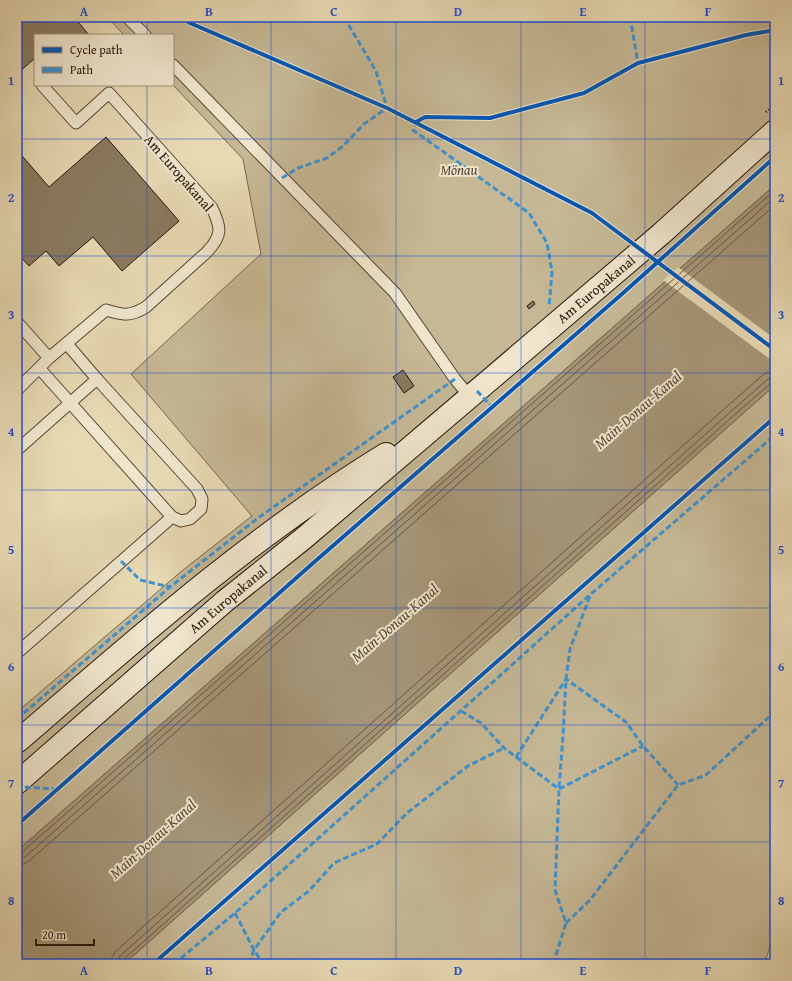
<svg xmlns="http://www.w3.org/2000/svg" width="792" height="981" font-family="'Gentium Book Plus',serif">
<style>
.green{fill:#c6b895;stroke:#76664e}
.water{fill:#a59678;stroke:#72624b}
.pier{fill:#e7d9b2}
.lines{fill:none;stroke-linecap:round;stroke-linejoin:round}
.shore{stroke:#665540;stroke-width:1}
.building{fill:#8a7a60;stroke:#261408}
.lane-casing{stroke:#564532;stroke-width:13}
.secondary-casing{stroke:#261408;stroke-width:24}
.path{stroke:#261408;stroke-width:2.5;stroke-dasharray:1 2;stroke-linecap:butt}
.lane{stroke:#efe6cd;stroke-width:11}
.secondary{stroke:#efe6cd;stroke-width:22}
.quiet{stroke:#3b93d1;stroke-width:3;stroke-dasharray:6 3;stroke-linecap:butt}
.cycleway-casing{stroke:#efe6cd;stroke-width:6}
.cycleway{stroke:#0057b8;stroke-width:4}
.grid{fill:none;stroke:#1d4ed8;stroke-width:1;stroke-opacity:0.55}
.labels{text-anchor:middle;stroke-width:4;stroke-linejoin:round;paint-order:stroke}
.park-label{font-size:14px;font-style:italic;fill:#564532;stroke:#efe6cd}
.street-label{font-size:14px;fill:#261408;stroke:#efe6cd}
.water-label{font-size:15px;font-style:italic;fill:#594835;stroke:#efe6cd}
.neatline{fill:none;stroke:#1d4ed8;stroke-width:1.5}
.grid-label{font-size:13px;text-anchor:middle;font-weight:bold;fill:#1d4ed8}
</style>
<rect width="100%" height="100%" fill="#e7d9b2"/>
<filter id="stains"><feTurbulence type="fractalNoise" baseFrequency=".005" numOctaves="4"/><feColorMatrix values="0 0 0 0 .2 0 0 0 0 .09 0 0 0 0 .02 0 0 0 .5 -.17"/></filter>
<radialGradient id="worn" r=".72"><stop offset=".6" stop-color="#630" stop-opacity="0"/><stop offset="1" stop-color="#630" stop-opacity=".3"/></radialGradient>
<g class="green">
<path d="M107 17H775V185L17 851V712L183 570 252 516 131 374 261 254 243 159 173 85V35H124Z"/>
<path d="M775 385V933L764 964H124Z"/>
</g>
<path class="water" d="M775 185V385L124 964H17V851Z"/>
<path class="pier" d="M678 267 775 339V363L663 280Z"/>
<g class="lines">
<g class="shore">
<path d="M17 854 21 853 775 190"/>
<path d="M17 859 25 857 775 197"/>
<path d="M17 865 24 864 29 861 775 205"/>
<path d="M111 964 112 957 116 951 732 402 764 374 770 372 775 371"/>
<path d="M117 964 118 959 120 956 736 407 768 379 775 377"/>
<path d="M122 964 124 959 740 410 771 383 775 382"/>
</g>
</g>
<g class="building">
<path d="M17 17H74L89 35H35V58L17 74Z"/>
<path d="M106 137 179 221 122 271 93 237 59 266 46 251 29 266 17 253V150L49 187Z"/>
<path d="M533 301 535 304 529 309 527 306Z"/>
<path d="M403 370 414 386 404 393 393 377Z"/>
</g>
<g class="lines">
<defs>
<g id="lane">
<path d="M127 17 145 35"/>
<path d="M173 65 395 293 455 379 470 397"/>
<path d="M17 322 49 358"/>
<path d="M67 344 97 379"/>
<path d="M40 369 172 517"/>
<path d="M17 390 49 358 106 310C123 315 130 317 146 307L207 252C223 235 221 227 212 208L109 93 76 123 42 85"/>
<path d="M17 450 97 379 197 489 202 499 201 509 190 519 181 521 172 517 17 653"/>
</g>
<g id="secondary">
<path d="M17 742C135 640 252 536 386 454"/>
<path d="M17 783 225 601 304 538 661 234 775 131"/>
</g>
</defs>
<use href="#lane" class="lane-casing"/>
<use href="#secondary" class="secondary-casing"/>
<path class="path" d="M766 112 775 104"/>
<use href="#lane" class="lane"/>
<use href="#secondary" class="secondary"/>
<g class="quiet">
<path d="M344 17 376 71 387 108"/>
<path d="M630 17 638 63"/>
<path d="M417 121 413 130 529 213 547 243 552 272 549 307"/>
<path d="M282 178 298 168 327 158 343 146 364 124 387 108"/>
<path d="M477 391 492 407"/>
<path d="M121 561 140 580 170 587"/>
<path d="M461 711 481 723 504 748 559 789 643 746"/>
<path d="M17 719 170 587 258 518 455 379"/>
<path d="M516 757 566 679 626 722 643 746 678 785"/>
<path d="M17 783 23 787 58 789"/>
<path d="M235 913 254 950 263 964"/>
<path d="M566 923 590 900 678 785 706 775 769 717 775 700"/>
<path d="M174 964 235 913 591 594 775 435"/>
<path d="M249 964 254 950 281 912 309 891 334 863 377 844 407 813 468 766 504 748"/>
<path d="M557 964 556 955 566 923 555 890 559 789 563 736 566 679 570 649 590 596"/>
</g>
<defs>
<g id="cycleway">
<path d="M181 17 190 23 387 108 592 213 775 350"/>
<path d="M416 122 425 117 490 118 584 93 638 63 746 35 775 30"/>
<path d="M17 825 312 564 622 294 775 157"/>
<path d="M153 964 775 417"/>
</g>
</defs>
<use href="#cycleway" class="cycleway-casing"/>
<use href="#cycleway" class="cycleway"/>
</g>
<path class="grid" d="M147 17V35M271 17V964M396 17V964M521 17V964M645 17V964M147 85V964M17 139H775M17 256H775M17 373H775M17 490H775M17 608H775M17 725H775M17 842H775"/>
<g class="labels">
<g class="park-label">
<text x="459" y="175">Mönau</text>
</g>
<g class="street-label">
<text transform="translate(179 173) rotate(49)" y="5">Am Europakanal</text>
<text transform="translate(596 289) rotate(-40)" y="5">Am Europakanal</text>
<text transform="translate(228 599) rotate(-40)" y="5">Am Europakanal</text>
</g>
<g class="water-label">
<text transform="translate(638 410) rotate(-41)" y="5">Main-Donau-Kanal</text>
<text transform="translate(395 623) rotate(-41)" y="5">Main-Donau-Kanal</text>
<text transform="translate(153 839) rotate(-42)" y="5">Main-Donau-Kanal</text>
</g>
</g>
<rect width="792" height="981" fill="none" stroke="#e7d9b2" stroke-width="44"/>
<rect x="34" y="34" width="140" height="52" fill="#efe6cd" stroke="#9f927e"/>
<rect x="42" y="47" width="20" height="6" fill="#0057b8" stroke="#9f927e"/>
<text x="70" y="54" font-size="12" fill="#261408">Cycle path</text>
<rect x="42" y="67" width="20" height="6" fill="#3b93d1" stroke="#9f927e"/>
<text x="70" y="74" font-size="12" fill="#261408">Path</text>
<path d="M36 939v6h58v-6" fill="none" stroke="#261408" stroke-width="2"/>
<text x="42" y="939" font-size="12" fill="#261408" stroke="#efe6cd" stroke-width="3" paint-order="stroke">20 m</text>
<rect x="22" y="22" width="748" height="937" class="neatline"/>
<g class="grid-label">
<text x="84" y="16">A</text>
<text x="209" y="16">B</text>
<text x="334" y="16">C</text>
<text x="458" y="16">D</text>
<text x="583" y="16">E</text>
<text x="708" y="16">F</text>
<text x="11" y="85">1</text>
<text x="781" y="85">1</text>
<text x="11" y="202">2</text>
<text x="781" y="202">2</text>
<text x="11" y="319">3</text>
<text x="781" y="319">3</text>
<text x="11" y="436">4</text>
<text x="781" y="436">4</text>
<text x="11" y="554">5</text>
<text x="781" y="554">5</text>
<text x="11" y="671">6</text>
<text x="781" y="671">6</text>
<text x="11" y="788">7</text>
<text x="781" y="788">7</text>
<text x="11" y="905">8</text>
<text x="781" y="905">8</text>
<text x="84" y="975">A</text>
<text x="209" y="975">B</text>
<text x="334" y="975">C</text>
<text x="458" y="975">D</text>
<text x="583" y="975">E</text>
<text x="708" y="975">F</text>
</g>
<rect width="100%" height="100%" filter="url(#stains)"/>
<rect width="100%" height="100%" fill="url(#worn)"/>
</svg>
